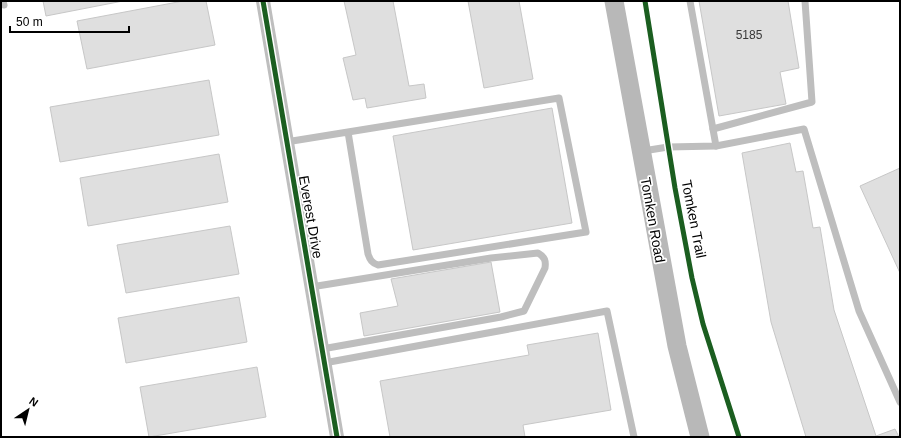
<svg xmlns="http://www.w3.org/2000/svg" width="901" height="438" font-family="Arial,sans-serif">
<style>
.building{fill:#dfdfdf;stroke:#c7c7c7}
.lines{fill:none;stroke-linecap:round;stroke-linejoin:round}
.service{stroke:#bebebe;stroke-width:7}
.minor{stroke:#bebebe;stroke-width:14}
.secondary{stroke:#b8b8b8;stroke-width:19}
.cycleway-casing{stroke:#fff;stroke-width:8}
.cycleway{stroke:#1b5e20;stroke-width:5}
.labels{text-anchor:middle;stroke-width:3.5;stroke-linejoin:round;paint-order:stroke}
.number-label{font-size:12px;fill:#383838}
.street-label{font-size:14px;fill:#000;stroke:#fff}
</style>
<rect width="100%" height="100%" fill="#fff"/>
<g class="building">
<path d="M43 1H123L46 16Z"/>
<path d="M183 1H206L215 45 87 69 77 21Z"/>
<path d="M344 1H393L409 86 424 84 426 98 367 108 365 98 353 100 343 58 356 55Z"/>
<path d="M468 1H519L533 79 484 88Z"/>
<path d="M699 1H788L799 68 780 72 786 104 719 116Z"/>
<path d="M209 80 219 135 60 162 50 107Z"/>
<path d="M552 108 572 223 413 250 393 136Z"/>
<path d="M790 143 796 172 803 171 813 228 820 227 834 310 876 436 895 429 899 437H806L771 322 742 153Z"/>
<path d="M219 154 228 202 88 226 80 178Z"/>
<path d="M900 168V273L860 186Z"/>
<path d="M230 226 239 274 126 293 117 245Z"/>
<path d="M491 262 500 312 364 336 360 313 398 306 391 279Z"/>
<path d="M239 297 247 342 126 363 118 318Z"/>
<path d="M598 333 611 410 523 425 525 437H390L380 381 529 355 527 345Z"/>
<path d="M257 367 266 417 149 437 140 387Z"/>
</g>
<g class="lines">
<g class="service">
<path d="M3 1 4 5"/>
<path d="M690 1 716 146"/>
<path d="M713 129 812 102 805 1"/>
<path d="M286 142 559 98 586 232 378 265C372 263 370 260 368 254L348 132"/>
<path d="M643 151 668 147 716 146 804 129 859 311 900 402"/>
<path d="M311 287 491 258 538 253C545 257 546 261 545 268L524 311 501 317 322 349"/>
<path d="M324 363 607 311 634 437"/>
</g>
<path class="minor" d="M263 1 337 437"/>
<path class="secondary" d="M614 1 677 346 700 437"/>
<defs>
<g id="cycleway">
<path d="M263 1 337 437"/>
<path d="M645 1 675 188 692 278 703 324 739 437"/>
</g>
</defs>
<use href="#cycleway" class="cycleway-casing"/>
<use href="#cycleway" class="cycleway"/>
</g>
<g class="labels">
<g class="number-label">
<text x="749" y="39">5185</text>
</g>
<g class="street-label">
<text transform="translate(311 217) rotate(80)" y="5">Everest Drive</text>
<text transform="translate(694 219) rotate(79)" y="5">Tomken Trail</text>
<text transform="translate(653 220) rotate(80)" y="5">Tomken Road</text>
</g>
</g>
<rect width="901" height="438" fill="none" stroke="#000000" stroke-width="4"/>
<g transform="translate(28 410) rotate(35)" stroke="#ffffff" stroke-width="3" paint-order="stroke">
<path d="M0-3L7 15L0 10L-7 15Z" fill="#000000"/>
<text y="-6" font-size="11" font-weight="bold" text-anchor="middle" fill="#000000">N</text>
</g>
<path d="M10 26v6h119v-6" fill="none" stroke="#000000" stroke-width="2"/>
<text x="16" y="26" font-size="12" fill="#000000" stroke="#ffffff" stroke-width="3" paint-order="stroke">50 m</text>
</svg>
